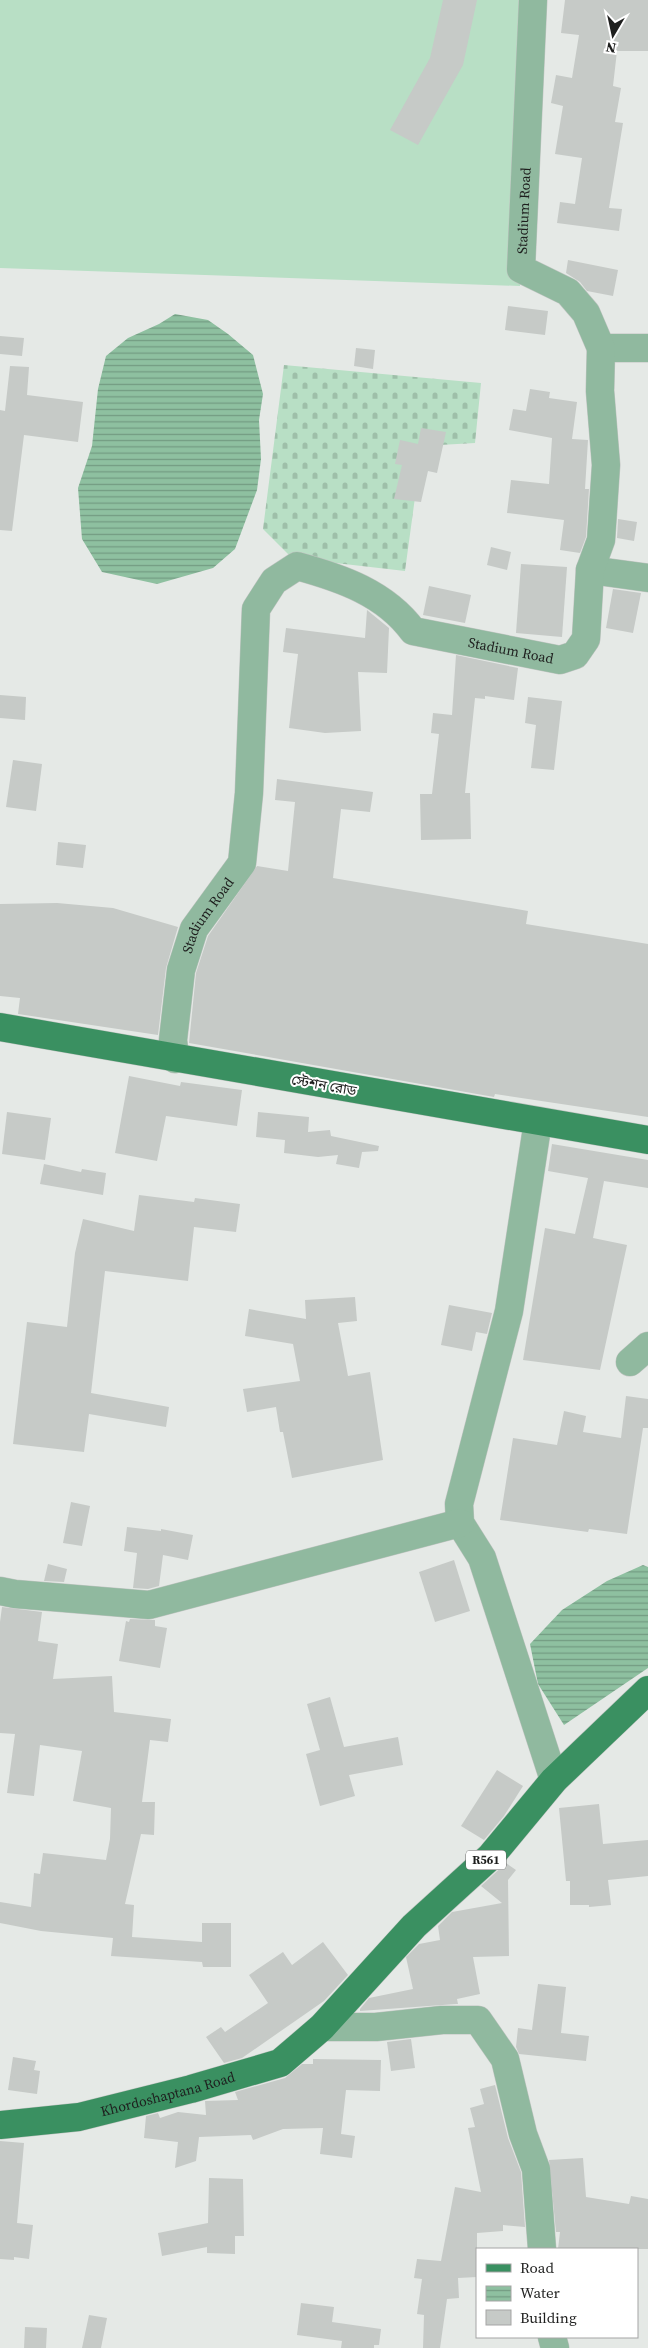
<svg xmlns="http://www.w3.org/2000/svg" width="648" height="2348" font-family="'Source Serif 4','Noto Sans Bengali',serif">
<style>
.cemetery{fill:url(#cemetery-stones)}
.pitch{fill:#b8dfc5}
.water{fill:url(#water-rules)}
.building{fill:#c6cac7}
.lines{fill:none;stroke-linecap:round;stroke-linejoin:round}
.minor-casing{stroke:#c1c5c2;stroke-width:29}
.major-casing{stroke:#c1c5c2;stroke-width:29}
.minor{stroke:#90b99f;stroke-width:28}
.major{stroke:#3a9061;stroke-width:28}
.labels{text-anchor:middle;stroke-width:4;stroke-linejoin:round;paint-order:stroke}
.shield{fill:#fff;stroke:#626262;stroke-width:1}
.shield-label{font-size:12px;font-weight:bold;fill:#1e1f1e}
.street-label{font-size:14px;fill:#1e1f1e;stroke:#fff}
</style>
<defs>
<pattern id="cemetery-stones" width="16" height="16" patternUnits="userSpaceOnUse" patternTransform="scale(1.25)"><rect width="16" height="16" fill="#b8dfc5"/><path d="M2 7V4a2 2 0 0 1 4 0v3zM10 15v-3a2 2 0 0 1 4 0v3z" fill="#9ebfa9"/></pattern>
<pattern id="water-rules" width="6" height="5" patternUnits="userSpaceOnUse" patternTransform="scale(1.25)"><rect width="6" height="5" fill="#8ec0a0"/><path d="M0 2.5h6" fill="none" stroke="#739b82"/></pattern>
</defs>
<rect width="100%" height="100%" fill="#e5e9e6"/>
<path class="cemetery" d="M284 365 481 383 475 443 422 446 405 571 292 558 263 529Z"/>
<path class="pitch" d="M0 0H533L520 286 0 268Z"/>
<g class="water">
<path d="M175 314 208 320 228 334 253 355 263 394 259 420 261 459 257 490 235 549 213 568 157 584 102 572 82 539 78 488 92 446 98 389 106 356 128 338 159 324Z"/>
<path d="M643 1565 648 1567V1668L564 1725 538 1684 530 1644 562 1610 607 1581Z"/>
</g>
<g class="building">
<path d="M443 0H477L463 65 418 145 390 130 430 58Z"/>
<path d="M565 0H648V51H617L613 86 621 88 615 122 623 123 609 208 622 209 619 231 557 223 560 202 575 204 582 158 555 154 563 106 551 103 556 75 572 78 579 35 561 33Z"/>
<path d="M568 260 618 270 613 296 587 291 580 282 566 273Z"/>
<path d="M508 306 548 311 545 335 505 330Z"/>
<path d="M0 336 24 338 22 356 0 354Z"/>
<path d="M356 348 375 350 373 369 354 366Z"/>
<path d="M10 366 29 367 27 395 83 402 78 442 24 435 12 531 0 530V410L5 411Z"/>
<path d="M530 389 550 392 549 398 577 402 572 439 588 440 585 489H589L586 537 580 553 560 550 564 520 507 513 511 480 549 484 552 438 509 430 513 409 526 411Z"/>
<path d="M421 428 446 432 437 473 428 471 421 502 394 499 402 465 395 464 400 440 418 444Z"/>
<path d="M618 519 637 522 634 541 617 538Z"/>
<path d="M491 547 511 552 507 570 487 565Z"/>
<path d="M521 564 567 567 562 637 516 633Z"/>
<path d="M429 586 471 595 465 623 423 615Z"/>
<path d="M613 589 641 593 633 633 606 628Z"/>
<path d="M367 610 389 628 387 673 358 672 361 731 325 733 289 728 298 654 283 652 286 628 365 638Z"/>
<path d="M456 655 518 668 514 700 485 696V699L475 698 465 793H470L471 839 421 840 420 794H432L439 734 431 733 433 713 452 715Z"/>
<path d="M0 695 26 697 25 720 0 718Z"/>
<path d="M528 697 562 701 554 770 531 768 536 725 525 723Z"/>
<path d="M13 760 42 764 36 811 6 807Z"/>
<path d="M277 779 373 792 370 812 341 809 333 878 528 911 526 924 648 944V1117L495 1094 494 1097 189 1043 196 973 208 936 257 866 288 871 295 802 275 800Z"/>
<path d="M58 842 86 845 83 868 56 865Z"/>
<path d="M57 903 113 908 178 927 166 968 158 1035 18 1014 20 998 0 996V904Z"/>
<path d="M129 1076 180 1086 181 1082 242 1090 237 1126 166 1116 157 1161 115 1153Z"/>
<path d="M7 1112 51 1118 45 1160 2 1154Z"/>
<path d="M258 1112 309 1117 308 1132 330 1130 331 1136 379 1146 378 1151 362 1152 359 1168 336 1164 338 1155 318 1157 284 1153 285 1140 256 1137Z"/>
<path d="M552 1144 648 1160V1188L604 1181 593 1238 627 1245 600 1370 523 1360 545 1228 575 1234 588 1178 548 1171Z"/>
<path d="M44 1164 81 1172 82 1169 106 1173 103 1195 40 1184Z"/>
<path d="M139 1195 194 1202 195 1198 240 1204 236 1232 194 1227 188 1281 105 1271 91 1393 169 1407 166 1427 89 1414 84 1452 13 1444 27 1322 67 1327 75 1253 83 1219 134 1231Z"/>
<path d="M355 1297 357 1321 338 1323 348 1376 370 1372 383 1460 292 1478 283 1432H280L276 1407 247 1412 243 1389 300 1381 293 1344 245 1336 249 1309 306 1319 305 1300Z"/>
<path d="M449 1305 492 1313 487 1334 476 1332 472 1351 441 1345Z"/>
<path d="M626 1396 648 1399V1428H643L627 1534 589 1529 588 1532 500 1520 513 1438 557 1445 564 1411 586 1416 583 1432 621 1438Z"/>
<path d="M71 1502 90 1506 82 1546 63 1543Z"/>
<path d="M127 1527 161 1531V1529L193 1535 188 1560 163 1555 159 1586 148 1589 133 1588 137 1553 124 1551Z"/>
<path d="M454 1560 470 1611 435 1622 419 1572Z"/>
<path d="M48 1564 67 1569 64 1582 44 1581Z"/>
<path d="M2 1607 42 1612 38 1641 58 1644 53 1679 112 1676 114 1712 171 1719 168 1742 150 1740 142 1802H155L154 1835 141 1834 125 1904 134 1905 132 1937 202 1942V1923H231V1967H203L202 1962 111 1956 113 1938 41 1931 0 1923V1902L31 1907 34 1873 40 1874 43 1853 106 1860 110 1839 111 1808 73 1801 82 1751 40 1745 34 1796 7 1793 15 1734 0 1733V1622Z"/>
<path d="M130 1619 155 1620V1626L167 1628 160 1668 119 1661 126 1621 129 1622Z"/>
<path d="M330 1697 344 1747 398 1737 403 1765 349 1775 355 1796 320 1806 306 1754 320 1750 307 1704Z"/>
<path d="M497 1770 523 1786 504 1816 484 1840 461 1826Z"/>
<path d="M599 1804 603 1844 648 1840V1876L608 1880 611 1905 589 1907V1905H570V1881H566L559 1808Z"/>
<path d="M506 1863 516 1870 508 1880 509 1956 473 1957 480 1994 457 1999 458 2004H456L360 2011V2009L369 1998 413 1989 406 1957 419 1944 440 1940 438 1926 452 1912 502 1903 481 1886Z"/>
<path d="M323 1942 348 1975 324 2001 242 2058 224 2063 206 2037 221 2027 225 2032 268 2003 249 1975 283 1952 292 1965Z"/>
<path d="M538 1984 566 1987 561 2033 589 2036 586 2061 519 2054 516 2047 518 2028 532 2030Z"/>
<path d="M411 2039 415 2068 391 2071 387 2042Z"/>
<path d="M13 2057 36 2061 34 2070 40 2071 37 2094 8 2090Z"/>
<path d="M313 2059 381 2060 380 2091 346 2090 341 2134 355 2136 352 2158 320 2154 323 2128 283 2129 253 2140 251 2135 199 2137 196 2161 175 2168 178 2142 144 2138 146 2116 158 2113 160 2118 178 2112 206 2115 205 2101 238 2100 235 2092 285 2078 302 2064H313Z"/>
<path d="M495 2085 508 2138 521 2172 525 2227 503 2225V2231L477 2233V2277L458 2278 459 2298 447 2299 440 2348H423L424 2315 417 2314 422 2279 414 2278 417 2259 441 2261 455 2187 481 2192 468 2128 475 2127 470 2108 484 2104 480 2089Z"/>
<path d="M0 2141 24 2143 17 2223 33 2225 29 2259 14 2257V2260L0 2259Z"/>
<path d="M583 2158 586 2197 629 2204 631 2196 648 2199V2249H558L560 2232H556L549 2160Z"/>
<path d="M209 2178 243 2179 244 2236H235V2254L207 2253V2247L162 2256 158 2233 208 2223Z"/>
<path d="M301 2303 334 2307 332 2322 381 2329 379 2345H374V2348H341L342 2341 297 2335Z"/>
<path d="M89 2315 107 2318 101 2348H82Z"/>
<path d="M25 2327 47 2328 46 2348H24Z"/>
</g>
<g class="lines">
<defs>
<g id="minor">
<path d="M601 348H648"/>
<path d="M590 570 648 578"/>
<path id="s1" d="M175 1059 173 1040 181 970 194 929 242 863 249 793 256 609 274 581 297 566C341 578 385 593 413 631L560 660 575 655 586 639 590 570 601 540 606 465 600 391 601 348 586 313 568 292 521 269 533 0"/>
<path d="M538 1121 509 1311 459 1504 460 1523 482 1558 554 1780"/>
<path d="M630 1362 648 1346"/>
<path d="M0 1591 15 1594 149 1605 460 1523"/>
<path d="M322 2027H376L442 2020H478L505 2059 523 2134 536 2169 542 2249"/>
<path d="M552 2337 555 2348"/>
</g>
<g id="major">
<path d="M0 1027 648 1140"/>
<path id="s2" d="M0 2125 79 2117 191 2089 280 2063 322 2027 414 1926 491 1856 554 1780 648 1690"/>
</g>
</defs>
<use href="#minor" class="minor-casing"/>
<use href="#major" class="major-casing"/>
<use href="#minor" class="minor"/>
<use href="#major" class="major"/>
</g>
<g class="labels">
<rect class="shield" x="466" y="1850.5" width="40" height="19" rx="4"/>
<g class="shield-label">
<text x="486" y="1864">R561</text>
</g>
<g class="street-label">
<text dy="5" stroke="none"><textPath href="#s1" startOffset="1320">Stadium Road</textPath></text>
<text dy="5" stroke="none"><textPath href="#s1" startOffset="765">Stadium Road</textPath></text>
<text dy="5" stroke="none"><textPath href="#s1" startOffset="151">Stadium Road</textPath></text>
<text transform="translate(324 1085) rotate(10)" y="5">স্টেশন রোড</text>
<text dy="5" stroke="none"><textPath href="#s2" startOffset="171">Khordoshaptana Road</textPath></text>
</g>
</g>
<rect x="476" y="2248" width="162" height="90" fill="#ffffff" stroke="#a5a5a5"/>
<rect x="486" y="2264" width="25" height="8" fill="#3a9061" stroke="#a5a5a5"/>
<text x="520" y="2273" font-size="15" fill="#1e1f1e">Road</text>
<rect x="486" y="2286" width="25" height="15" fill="url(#water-rules)" stroke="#a5a5a5"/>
<text x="520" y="2298" font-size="15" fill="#1e1f1e">Water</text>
<rect x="486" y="2310" width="25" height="15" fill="#c6cac7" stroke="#a5a5a5"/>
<text x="520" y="2323" font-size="15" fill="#1e1f1e">Building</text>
<g transform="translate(613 35) rotate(189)" stroke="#ffffff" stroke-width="4" paint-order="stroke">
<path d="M0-4L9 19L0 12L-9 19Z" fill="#1e1f1e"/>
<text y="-8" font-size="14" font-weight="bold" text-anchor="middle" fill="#1e1f1e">N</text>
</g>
</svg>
